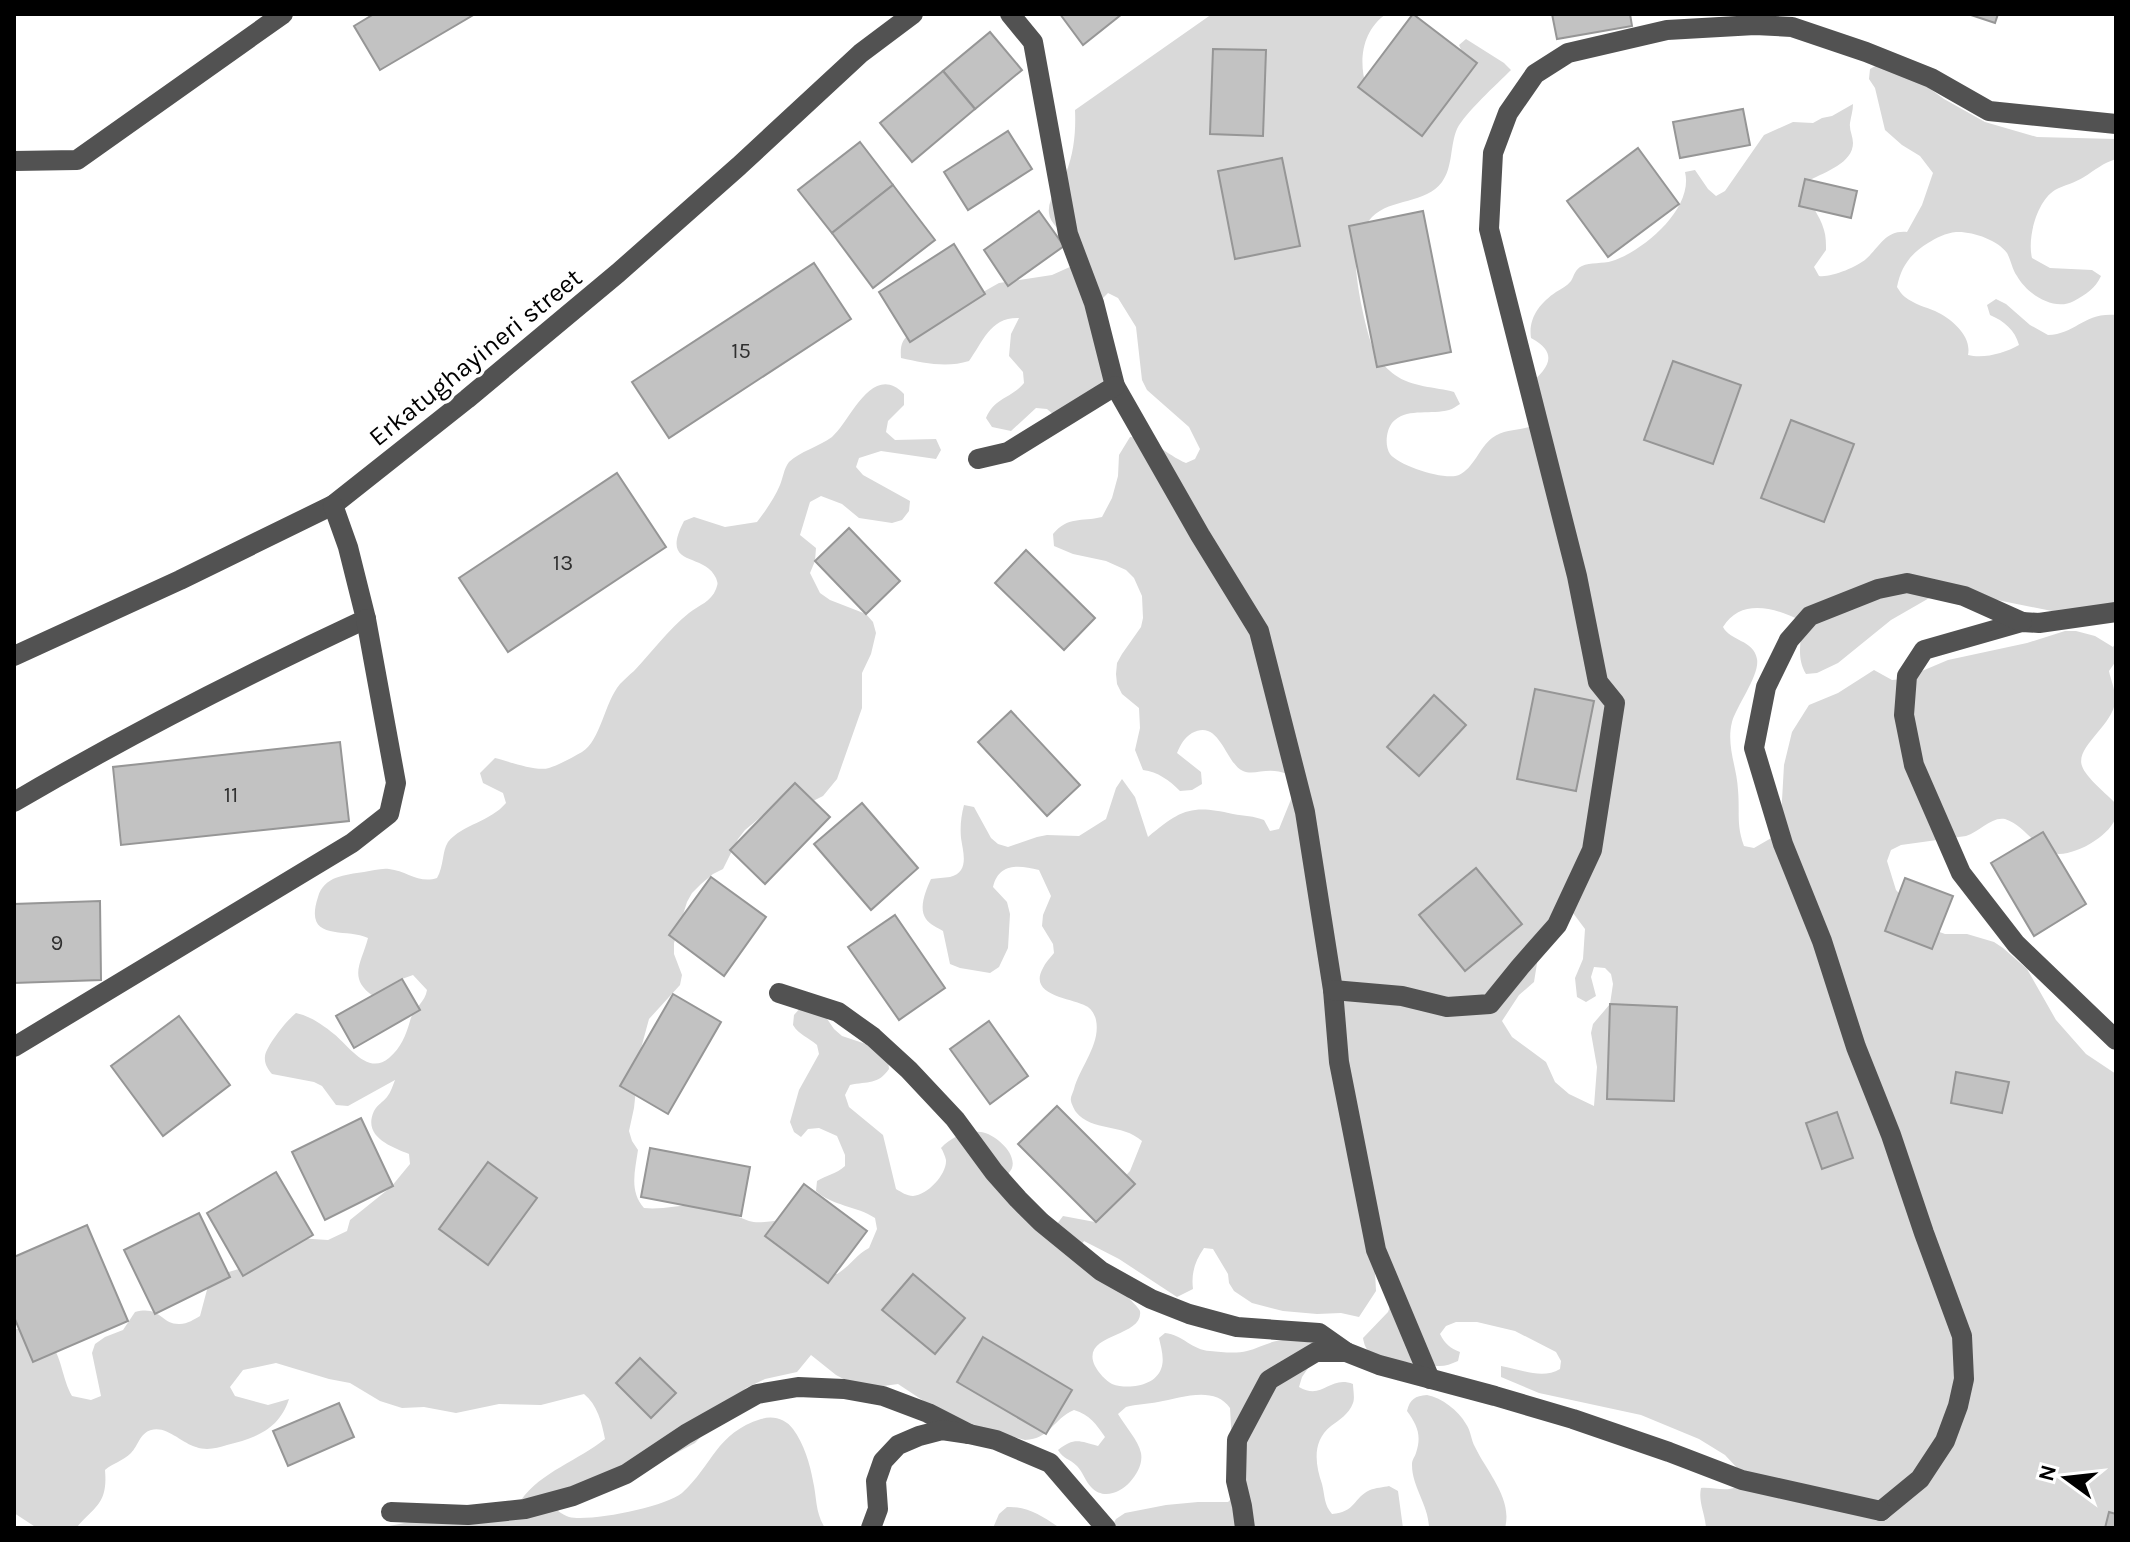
<svg xmlns="http://www.w3.org/2000/svg" width="2130" height="1542" font-family="Karla,sans-serif">
<style>
.green{fill:#d9d9d9;fill-rule:evenodd}
.building{fill:#c2c2c2;stroke:#969696;stroke-width:2}
.lines{fill:none;stroke-linecap:round;stroke-linejoin:round}
.minor{stroke:#525252;stroke-width:20}
.labels{text-anchor:middle;stroke-width:7;stroke-linejoin:round;paint-order:stroke}
.number-label{font-size:22px;fill:#303030}
.street-label{font-size:26px;fill:#000;stroke:#fff}
</style>
<rect width="100%" height="100%" fill="#fff"/>
<g class="green">
<path d="M1212 14H1386C1363 30 1358 59 1366 86L1463 54 1459 45 1466 39 1504 63 1511 70C1497 84 1465 113 1457 129 1450 145 1453 167 1442 182 1426 204 1391 198 1372 217 1363 226 1358 244 1356 256 1354 276 1366 334 1375 353 1379 361 1388 370 1395 375 1411 387 1436 387 1454 392L1460 404C1456 406 1453 409 1449 410 1432 415 1409 408 1395 420 1390 424 1388 430 1387 436 1386 442 1387 450 1390 454 1399 466 1446 481 1459 475 1474 468 1479 448 1492 438 1504 429 1518 431 1532 426L1529 385C1548 368 1560 354 1531 338 1528 318 1540 303 1556 292 1561 289 1567 286 1571 281 1574 276 1575 269 1582 266 1590 262 1603 264 1612 261 1644 251 1694 208 1685 172L1695 170 1708 189 1716 196 1725 191 1764 135 1793 122 1813 123 1822 118 1832 116 1853 104C1853 111 1851 116 1850 123 1849 130 1853 136 1853 143 1853 163 1825 172 1810 180 1803 200 1819 211 1824 230 1826 236 1826 244 1826 250L1814 267 1819 276C1830 278 1857 267 1866 259 1880 247 1885 230 1907 232L1922 205 1933 173 1920 156 1902 145 1885 130 1875 88 1869 79 1870 69 1879 64 1910 74 1944 99 1985 122 2037 137 2116 139V159C2103 163 2095 170 2084 177 2075 183 2064 185 2055 190 2037 201 2027 238 2032 258L2050 268 2092 270 2101 276C2095 289 2086 294 2074 301 2054 312 2027 294 2017 276 2012 269 2011 260 2007 253 1998 240 1972 231 1956 232 1946 233 1936 238 1928 243 1910 254 1901 267 1897 287 1899 290 1902 295 1905 297 1914 304 1925 307 1935 311 1952 319 1972 336 1968 355 1984 359 2005 353 2019 345 2015 330 2004 321 1990 315L1987 305 1996 299 2006 304 2030 325 2048 335C2076 334 2084 312 2116 315V608L2077 616 1997 600 1931 597 1891 620 1838 663 1817 673 1806 674C1796 658 1801 640 1803 622 1777 608 1741 597 1723 627 1730 641 1754 640 1757 659 1760 675 1737 705 1732 722 1726 746 1737 767 1738 790 1740 812 1736 824 1744 846L1754 848 1773 837 1781 818 1784 765 1792 732 1809 705 1838 693 1874 670 1892 680 1903 679 1948 660 2027 643 2065 631H2076L2095 636 2113 647 2116 642V661L2109 671C2111 681 2116 691 2115 702 2113 725 2075 747 2082 766 2086 778 2107 794 2116 804 2116 808 2117 812 2116 816 2112 836 2068 861 2050 852 2033 844 2023 825 2005 819 1992 816 1979 832 1966 836L1901 845 1891 850 1887 861 1896 890 1934 930 1945 934H1967L1994 942 2003 948 2027 969 2056 1020 2086 1054 2116 1074V1528H1706C1705 1513 1698 1502 1701 1488 1713 1487 1725 1492 1737 1487L1739 1470 1725 1455 1699 1439 1641 1415 1539 1393 1501 1377V1366C1520 1369 1542 1380 1560 1369L1561 1361 1556 1352 1515 1331 1477 1322H1456L1446 1326 1440 1334C1445 1344 1450 1348 1460 1352L1458 1361C1451 1364 1446 1366 1439 1366 1426 1366 1383 1359 1373 1354 1366 1351 1364 1344 1363 1338L1388 1312 1391 1304 1375 1271 1376 1291 1359 1317 1341 1313 1317 1314 1283 1311 1252 1303 1234 1291 1229 1283 1228 1274 1213 1249 1204 1248C1195 1261 1191 1273 1193 1289L1177 1297 1119 1259 1084 1241 1079 1249C1087 1258 1139 1306 1140 1311 1144 1338 1079 1333 1095 1366 1098 1372 1106 1381 1112 1384 1128 1390 1155 1386 1161 1369 1165 1359 1161 1348 1159 1338L1165 1333C1183 1335 1192 1350 1210 1351 1221 1352 1236 1354 1247 1351 1259 1348 1270 1341 1283 1340 1293 1339 1304 1342 1314 1343L1313 1361 1302 1377 1299 1387C1323 1401 1329 1375 1353 1384 1353 1389 1355 1398 1353 1403 1349 1414 1339 1420 1331 1426 1312 1441 1315 1464 1322 1484 1325 1496 1324 1505 1332 1514 1356 1512 1353 1498 1370 1490 1375 1488 1384 1487 1389 1486L1398 1491 1403 1528H1111L1116 1519 1125 1513 1166 1505 1198 1502H1228L1235 1495 1230 1408C1214 1385 1181 1398 1158 1402 1147 1404 1137 1404 1126 1407L1118 1414C1125 1426 1138 1440 1141 1453 1143 1464 1137 1474 1130 1482 1120 1493 1103 1500 1091 1487 1085 1481 1083 1472 1077 1466 1069 1458 1064 1460 1058 1450 1074 1437 1080 1441 1098 1446L1105 1437C1096 1424 1090 1415 1074 1410 1053 1419 1050 1439 1025 1440L951 1419 898 1384 876 1387 855 1385 836 1375 811 1355 797 1372 765 1379 746 1388 695 1443 671 1456 578 1491 558 1511C561 1513 566 1516 569 1517 590 1522 665 1507 682 1493 713 1465 716 1433 761 1419 773 1415 786 1419 793 1429 804 1444 810 1464 813 1481 817 1498 815 1512 825 1528H379L521 1500C541 1472 579 1460 605 1439 602 1423 597 1404 584 1394L541 1405 499 1404 456 1413 424 1407 402 1408 380 1401 350 1383 329 1379 276 1363 243 1370 230 1387 235 1396 268 1405 289 1399C279 1430 255 1438 227 1445 217 1448 207 1451 196 1447 182 1443 166 1425 151 1430 140 1433 138 1446 131 1453 123 1461 113 1463 105 1470 108 1504 95 1506 76 1528H37L14 1513V1330L20 1328C29 1331 44 1335 49 1341 62 1356 62 1379 72 1396L91 1400 101 1396 92 1353 95 1344 105 1337 123 1330 135 1312C161 1305 161 1325 180 1324 187 1324 195 1319 200 1316L208 1286 212 1277 242 1268 297 1238 328 1240 347 1231 350 1220 391 1187 410 1164 409 1154C392 1147 362 1137 374 1111 377 1105 383 1102 387 1097 391 1092 393 1085 395 1080L348 1106 336 1105 322 1086 314 1082 272 1074C268 1069 264 1064 265 1056 267 1045 287 1020 296 1013 310 1016 323 1025 334 1034 349 1046 368 1076 389 1058 401 1048 406 1035 410 1021 413 1008 425 1003 427 990L413 975 402 979 373 996C347 978 362 962 368 938 345 927 303 943 318 897 324 876 345 875 364 872 372 871 381 868 389 869 407 871 419 884 437 878 444 866 442 851 448 842 463 824 490 822 506 803L503 793 483 783 480 773 495 758C508 761 536 772 549 768 559 765 573 757 582 752 601 740 604 703 620 684 625 679 629 675 634 671 652 652 668 630 689 613 699 605 711 602 716 589 718 583 718 584 716 578 704 551 659 569 684 521L694 517 725 527 757 522C766 510 774 499 780 485 783 478 784 468 789 462 799 452 820 446 832 437 850 422 872 361 904 394V405L888 421 886 432 895 440 936 439 941 450 936 459 881 451 859 458 856 467 863 475 910 501 909 511 902 520 892 523 859 518 842 504 821 496 810 502 800 535 816 548 815 561 810 573 820 593 830 600 866 614 873 622 876 633 871 654 862 673V708L837 779 823 796 813 801 772 810 762 816 745 830 738 839 723 869 713 874 701 884 692 893 687 902 674 943V954L682 975 680 985 649 1019 640 1052 634 1108 629 1131 632 1141 638 1150C635 1171 629 1191 644 1208 661 1210 678 1205 695 1205 714 1205 732 1215 749 1221 758 1224 772 1221 781 1220L828 1271 837 1274C850 1266 856 1255 869 1248L877 1229 875 1218C857 1206 832 1206 816 1191L817 1181C827 1175 836 1174 845 1166V1155L837 1136 819 1128 808 1129 801 1137 794 1132 790 1122 799 1090 819 1054 817 1045C808 1037 799 1035 793 1025L794 1015 802 1006 821 1010 834 1029 842 1036 872 1046 888 1059 889 1069C878 1085 868 1081 850 1085L845 1095 849 1107 883 1135 896 1189C901 1192 907 1196 913 1196 928 1195 947 1174 946 1160 945 1156 943 1151 941 1148 951 1137 966 1130 981 1132 995 1134 1017 1153 1012 1168 1011 1171 1006 1176 1004 1178L1057 1224 1063 1216 1095 1222 1102 1215 1114 1188 1130 1171 1142 1141C1122 1123 1092 1132 1076 1112 1075 1111 1071 1103 1071 1101 1070 1097 1073 1093 1074 1089 1080 1067 1101 1044 1096 1020 1095 1015 1091 1008 1086 1006 1073 998 1027 996 1043 968 1045 963 1050 958 1054 953L1053 944 1042 926 1043 915 1051 896 1039 870C1018 865 999 863 993 887L1007 902 1010 914 1008 948 999 967 990 973 960 968 950 964 943 931C938 928 929 924 926 919 918 908 926 890 931 879 937 878 944 878 950 877 970 872 963 852 961 838 960 827 961 816 964 805L974 807 991 838 998 844 1008 847 1037 837 1047 835 1079 836 1106 819 1116 788 1122 779 1135 797 1148 837C1180 810 1191 804 1233 814 1244 816 1254 816 1264 820L1270 831 1279 829 1294 792 1287 774C1268 766 1255 776 1243 771 1225 763 1220 718 1192 733 1184 738 1181 744 1177 753L1201 772 1202 784 1192 790 1180 791C1169 780 1158 772 1143 770L1135 750 1140 728 1139 708 1122 694 1117 684 1116 674 1117 663 1122 654 1141 627 1143 618 1142 596 1134 578 1126 570 1106 561 1073 554 1054 546 1053 534C1068 516 1081 522 1102 517L1112 498 1118 476 1119 455 1130 437C1151 437 1167 455 1186 463L1195 459 1200 449 1189 427 1147 390 1142 380 1136 327 1118 298 1108 293 1100 301 1105 379 1074 413 1055 416 1047 409 1036 408 1011 431 992 427 986 418C995 397 1011 399 1024 383L1023 372 1009 356 1011 334 1019 318C990 317 983 342 969 361 947 368 923 363 901 358 900 345 902 339 912 332L999 283 1052 275 1072 266 1069 237C1061 231 1050 224 1049 213 1047 198 1061 186 1066 173 1074 153 1076 131 1075 110ZM1573 913 1585 929 1583 959 1575 978 1577 997 1586 1002 1596 996 1591 977 1594 967 1605 968 1611 974 1613 984 1610 1004 1593 1024 1591 1033 1597 1067 1594 1106 1569 1094 1555 1082 1546 1062 1512 1037 1502 1021 1519 995 1534 982 1539 951Z"/>
<path d="M1427 1395C1442 1398 1458 1410 1466 1424 1471 1431 1471 1440 1475 1447 1487 1472 1513 1499 1505 1528H1429C1429 1506 1412 1487 1412 1465 1412 1459 1414 1459 1416 1453 1422 1435 1417 1425 1407 1411 1410 1399 1415 1396 1427 1395Z"/>
<path d="M1007 1507C1029 1506 1043 1517 1060 1528H993L999 1514Z"/>
</g>
<g class="building">
<path d="M374 14H475L380 70 354 26Z"/>
<path d="M1060 14H1122L1083 45Z"/>
<path d="M1413 14 1477 63 1422 136 1358 87Z"/>
<path d="M1552 14H1630L1632 26 1557 39Z"/>
<path d="M1968 14H1998L1995 23Z"/>
<path d="M990 32 1022 70 975 109 943 71Z"/>
<path d="M1213 49 1266 50 1263 136 1210 134Z"/>
<path d="M943 71 975 109 912 162 880 123Z"/>
<path d="M1743 109 1750 145 1680 158 1673 122Z"/>
<path d="M1008 131 1032 169 968 210 944 172Z"/>
<path d="M860 142 893 185 832 233 798 190Z"/>
<path d="M1638 148 1679 204 1608 257 1567 201Z"/>
<path d="M1282 158 1300 246 1235 259 1218 171Z"/>
<path d="M1805 179 1857 191 1851 218 1799 206Z"/>
<path d="M893 185 935 240 873 288 832 233Z"/>
<path d="M1039 211 1064 246 1008 286 984 250Z"/>
<path d="M1423 211 1451 352 1377 367 1349 226Z"/>
<path d="M954 244 985 294 910 342 879 292Z"/>
<path d="M814 263 851 319 669 438 632 382Z"/>
<path d="M1673 361 1741 385 1713 464 1644 440Z"/>
<path d="M1791 420 1854 444 1824 522 1761 498Z"/>
<path d="M617 473 666 547 508 652 459 578Z"/>
<path d="M849 528 900 581 866 614 815 561Z"/>
<path d="M1026 550 1095 618 1064 650 995 583Z"/>
<path d="M1535 689 1594 701 1576 791 1517 779Z"/>
<path d="M1434 695 1466 725 1419 776 1387 747Z"/>
<path d="M1011 711 1080 785 1047 816 978 742Z"/>
<path d="M340 742 349 821 121 845 113 767Z"/>
<path d="M795 783 830 817 765 884 730 850Z"/>
<path d="M862 803 918 868 871 910 814 844Z"/>
<path d="M2043 832 2086 904 2034 936 1991 863Z"/>
<path d="M1476 868 1522 924 1465 971 1419 915Z"/>
<path d="M711 877 766 917 724 976 669 935Z"/>
<path d="M1905 878 1953 896 1932 949 1885 931Z"/>
<path d="M100 901 101 980 14 983V904Z"/>
<path d="M895 915 945 988 899 1020 848 947Z"/>
<path d="M402 979 420 1010 354 1048 336 1016Z"/>
<path d="M673 994 721 1022 668 1114 620 1086Z"/>
<path d="M1610 1004 1677 1007 1674 1101 1607 1099Z"/>
<path d="M179 1016 230 1085 163 1136 111 1066Z"/>
<path d="M989 1021 1028 1076 990 1104 950 1049Z"/>
<path d="M1956 1072 2009 1082 2002 1113 1951 1103Z"/>
<path d="M1057 1106 1135 1184 1096 1222 1018 1144Z"/>
<path d="M1837 1112 1853 1158 1822 1169 1806 1123Z"/>
<path d="M361 1118 393 1186 325 1220 292 1152Z"/>
<path d="M650 1148 750 1167 741 1216 641 1197Z"/>
<path d="M488 1162 537 1198 488 1265 439 1229Z"/>
<path d="M276 1172 313 1235 243 1276 207 1213Z"/>
<path d="M804 1184 867 1231 828 1283 765 1236Z"/>
<path d="M199 1213 230 1277 155 1314 124 1250Z"/>
<path d="M87 1225 128 1321 33 1362 14 1317V1257Z"/>
<path d="M913 1274 965 1318 935 1354 882 1310Z"/>
<path d="M983 1337 1072 1390 1046 1434 957 1382Z"/>
<path d="M640 1358 676 1393 651 1418 616 1383Z"/>
<path d="M339 1403 354 1437 288 1466 273 1431Z"/>
<path d="M2109 1512 2116 1514V1528H2105Z"/>
</g>
<g class="lines">
<g class="minor">
<path d="M1010 14 1033 42 1068 234 1094 303 1115 386 1200 535 1259 631 1305 812 1333 990 1339 1062 1376 1250 1430 1379"/>
<path d="M14 161 77 160 283 14"/>
<path d="M978 459 1008 452 1115 386"/>
<path d="M2116 612 2039 623 2022 622 1924 650 1907 676 1904 715 1914 765 1961 873 2016 944 2116 1040"/>
<path d="M14 656 180 580 333 505 467 399 618 273 739 166 861 53 913 14"/>
<path d="M14 802C128 735 246 675 366 619L348 547 333 505"/>
<path d="M1333 990 1402 996 1447 1007 1490 1004 1520 967 1557 925 1592 850 1615 703 1598 682 1577 576 1489 229 1493 153 1508 113 1535 74 1568 53 1667 30 1755 25 1792 27 1866 52 1931 78 1989 111 2116 124"/>
<path d="M779 993 838 1012 873 1037 909 1070 955 1119 994 1172 1018 1199 1041 1222 1101 1271 1151 1299 1189 1314 1237 1327 1319 1333 1346 1352"/>
<path d="M14 1047 352 843 389 814 396 783 366 619"/>
<path d="M1881 1511 1920 1479 1945 1441 1958 1406 1964 1379 1962 1336 1924 1233 1891 1135 1856 1047 1822 941 1783 844 1754 748 1766 687 1789 640 1810 616 1878 589 1907 583 1964 596 2022 622"/>
<path d="M391 1512 468 1515 525 1509 573 1496 626 1474 686 1434 757 1394 798 1387 844 1389 883 1396 928 1413 969 1434"/>
<path d="M871 1528 878 1509 876 1481 883 1461 898 1445 919 1436 942 1430 969 1434 996 1440 1050 1463 1106 1528"/>
<path d="M1245 1528 1242 1506 1236 1481 1237 1440 1269 1380 1316 1352H1346L1379 1365 1495 1396 1573 1419 1669 1452 1742 1480 1881 1511"/>
</g>
</g>
<g class="labels">
<g class="number-label">
<text x="741" y="358">15</text>
<text x="563" y="570">13</text>
<text x="231" y="802">11</text>
<text x="57" y="950">9</text>
</g>
<g class="street-label">
<text transform="translate(475 357) rotate(-39)" y="9">Erkatughayineri street</text>
</g>
</g>
<rect width="2130" height="1542" fill="none" stroke="#000000" stroke-width="32"/>
<g transform="translate(2066 1478) rotate(285)" stroke="#ffffff" stroke-width="6" paint-order="stroke">
<path d="M0-6L14 30L0 20L-14 30Z" fill="#000000"/>
<text y="-12" font-size="22" font-weight="bold" text-anchor="middle" fill="#000000">N</text>
</g>
</svg>
